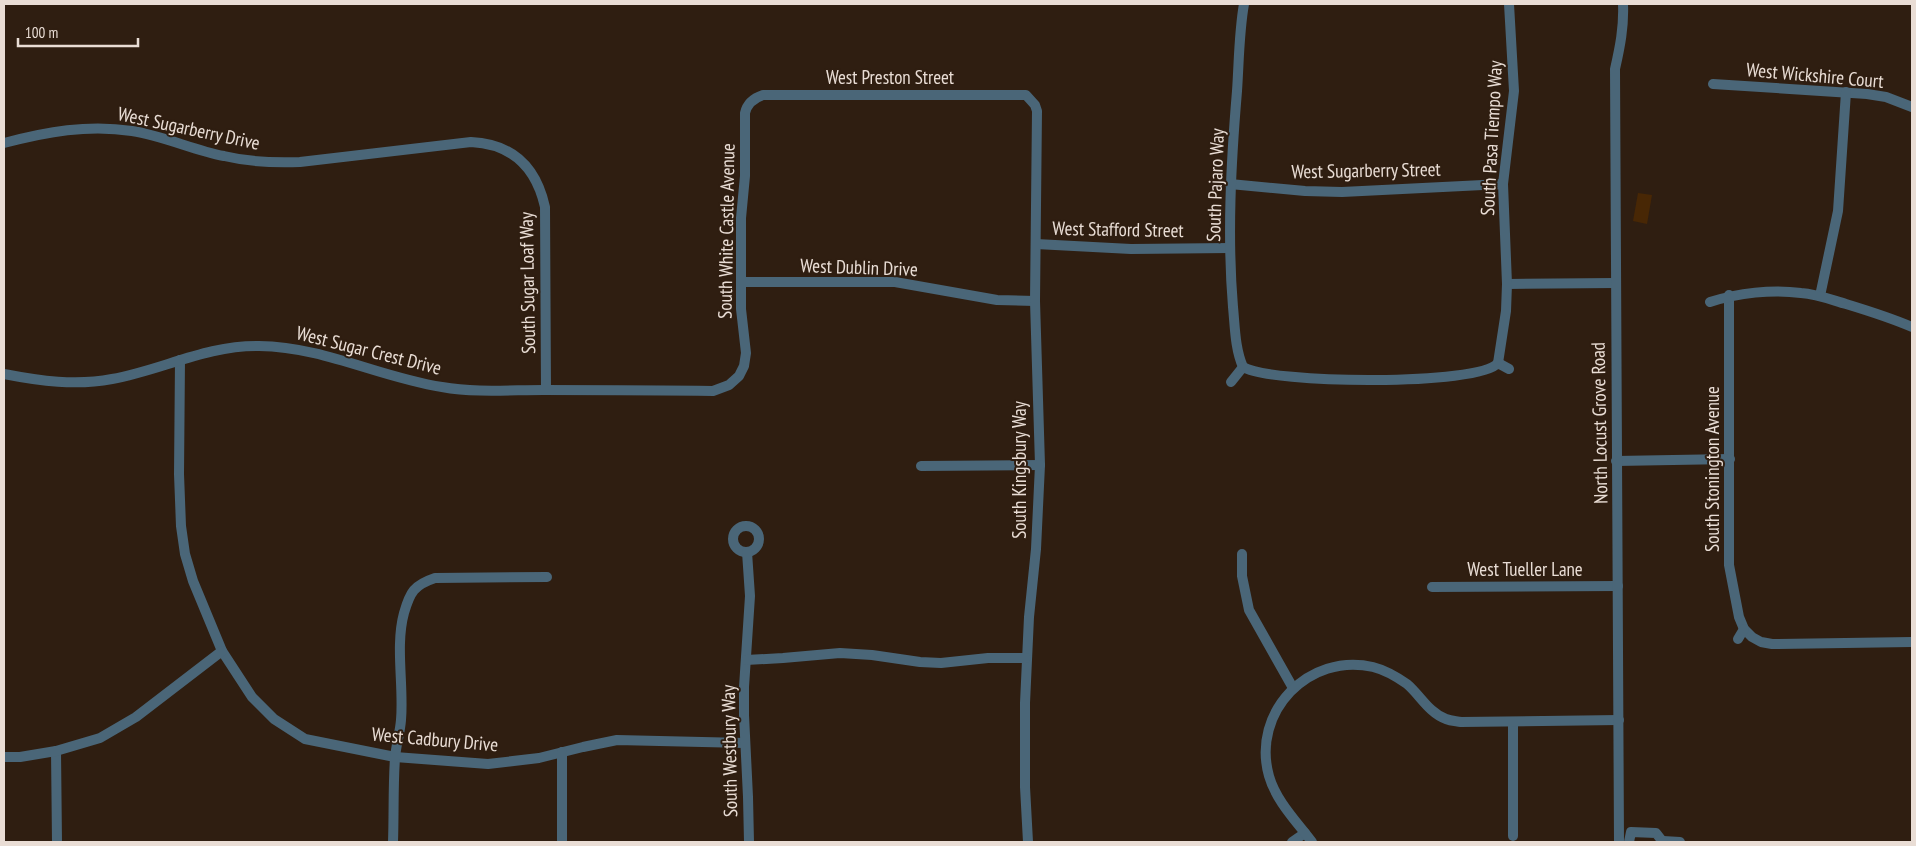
<svg xmlns="http://www.w3.org/2000/svg" width="1916" height="846" font-family="'PT Sans Narrow',sans-serif">
<style>
.green{fill:#482705}
.lines{fill:none;stroke-linecap:round;stroke-linejoin:round}
.minor{stroke:#4a6678;stroke-width:10}
.labels{text-anchor:middle;stroke-width:4;stroke-linejoin:round;paint-order:stroke}
.street-label{font-size:19px;fill:#e9ddd5;stroke:#2f1e11}
</style>
<rect width="100%" height="100%" fill="#2f1e11"/>
<path class="green" d="M1638 193 1652 195 1647 224 1633 221Z"/>
<g class="lines">
<g class="minor">
<path d="M1713 84 1867 94 1886 97 1912 107"/>
<path d="M4 143C46 132 88 124 132 131 164 136 193 150 224 156 249 162 274 163 300 162L471 142C512 144 536 167 545 207L546 390"/>
<path d="M1230 184 1305 191 1342 192 1503 184"/>
<path d="M1036 244 1131 249 1230 248"/>
<path d="M741 282H895L997 300 1035 301"/>
<path d="M1507 284 1615 283"/>
<path d="M1729 295V565L1739 617 1744 629 1752 637 1761 642 1772 644 1912 642"/>
<path d="M1820 296 1838 211 1846 92"/>
<path d="M1710 302C1738 293 1772 289 1801 293 1817 294 1832 300 1846 304 1869 311 1891 318 1912 327"/>
<path d="M180 360 179 474 181 526 185 554 193 581 222 651 252 697 274 719 305 739 395 757 488 764 539 758 583 747 617 740 745 743"/>
<path d="M1498 363 1506 311 1507 284 1503 184 1514 91 1509 4"/>
<path d="M1243 367C1235 349 1235 327 1233 307 1227 235 1231 163 1237 91 1239 62 1239 32 1244 4"/>
<path d="M4 374C40 381 76 386 112 379 162 370 207 345 259 346 325 347 378 377 442 387 475 393 510 390 543 390 600 390 656 390 713 391L729 385 739 376 744 366 746 353 741 309V218L745 176V113C747 104 754 98 763 95H1026L1035 105 1037 111 1035 301 1040 465 1036 549 1029 617 1025 703V787L1028 842"/>
<path d="M1231 382 1243 367C1271 384 1480 386 1498 363L1509 369"/>
<path d="M1616 461 1730 459"/>
<path d="M921 466 1040 465"/>
<circle cx="746" cy="539" r="13"/>
<path d="M747 552 750 596 744 687V715L748 797 749 842"/>
<path d="M1242 554V576L1249 610 1293 688"/>
<path d="M1432 587 1618 586"/>
<path d="M1738 639 1744 629"/>
<path d="M746 660 783 658 840 653 872 655 920 662 941 663 988 658H1026"/>
<path d="M1513 722V836"/>
<path d="M56 751 57 842"/>
<path d="M562 752V842"/>
<path d="M4 757H20L56 751 100 738 136 717 222 651"/>
<path d="M1663 841 1680 842"/>
<path d="M393 842C394 814 393 786 395 758 396 745 400 733 401 720 404 686 395 646 404 613 410 592 414 585 435 578L547 577"/>
<path d="M1292 842 1305 833"/>
<path d="M1312 842C1297 822 1276 801 1269 776 1251 712 1309 652 1373 667 1385 670 1397 677 1407 684 1420 695 1429 713 1446 719 1451 721 1456 721 1461 722L1619 720"/>
<path d="M1619 842 1615 69C1620 47 1624 27 1623 4"/>
<path d="M1629 842 1631 832 1656 833 1663 842"/>
</g>
</g>
<g class="labels">
<g class="street-label">
<text transform="translate(1815 75) rotate(5)" y="7">West Wickshire Court</text>
<text x="890" y="84">West Preston Street</text>
<text transform="translate(189 128) rotate(12)" y="7">West Sugarberry Drive</text>
<text transform="translate(1491 138) rotate(-87)" y="7">South Pasa Tiempo Way</text>
<text transform="translate(1366 170) rotate(-1)" y="7">West Sugarberry Street</text>
<text transform="translate(1215 185) rotate(-88)" y="7">South Pajaro Way</text>
<text transform="translate(1118 229) rotate(1)" y="7">West Stafford Street</text>
<text transform="translate(726 231) rotate(-89)" y="7">South White Castle Avenue</text>
<text transform="translate(859 267) rotate(2)" y="7">West Dublin Drive</text>
<text transform="translate(527 283) rotate(-91)" y="7">South Sugar Loaf Way</text>
<text transform="translate(369 350) rotate(14)" y="7">West Sugar Crest Drive</text>
<text transform="translate(1599 423) rotate(-91)" y="7">North Locust Grove Road</text>
<text transform="translate(1712 469) rotate(-90)" y="7">South Stonington Avenue</text>
<text transform="translate(1019 470) rotate(-90)" y="7">South Kingsbury Way</text>
<text x="1525" y="576">West Tueller Lane</text>
<text transform="translate(435 739) rotate(5)" y="7">West Cadbury Drive</text>
<text transform="translate(729 751) rotate(-91)" y="7">South Westbury Way</text>
</g>
</g>
<rect width="1916" height="846" fill="none" stroke="#e9ddd5" stroke-width="10"/>
<path d="M18 38v8h120v-8" fill="none" stroke="#e9ddd5" stroke-width="2.5"/>
<text x="25" y="38" font-size="15" fill="#e9ddd5" stroke="#2f1e11" stroke-width="4" paint-order="stroke">100 m</text>
</svg>
